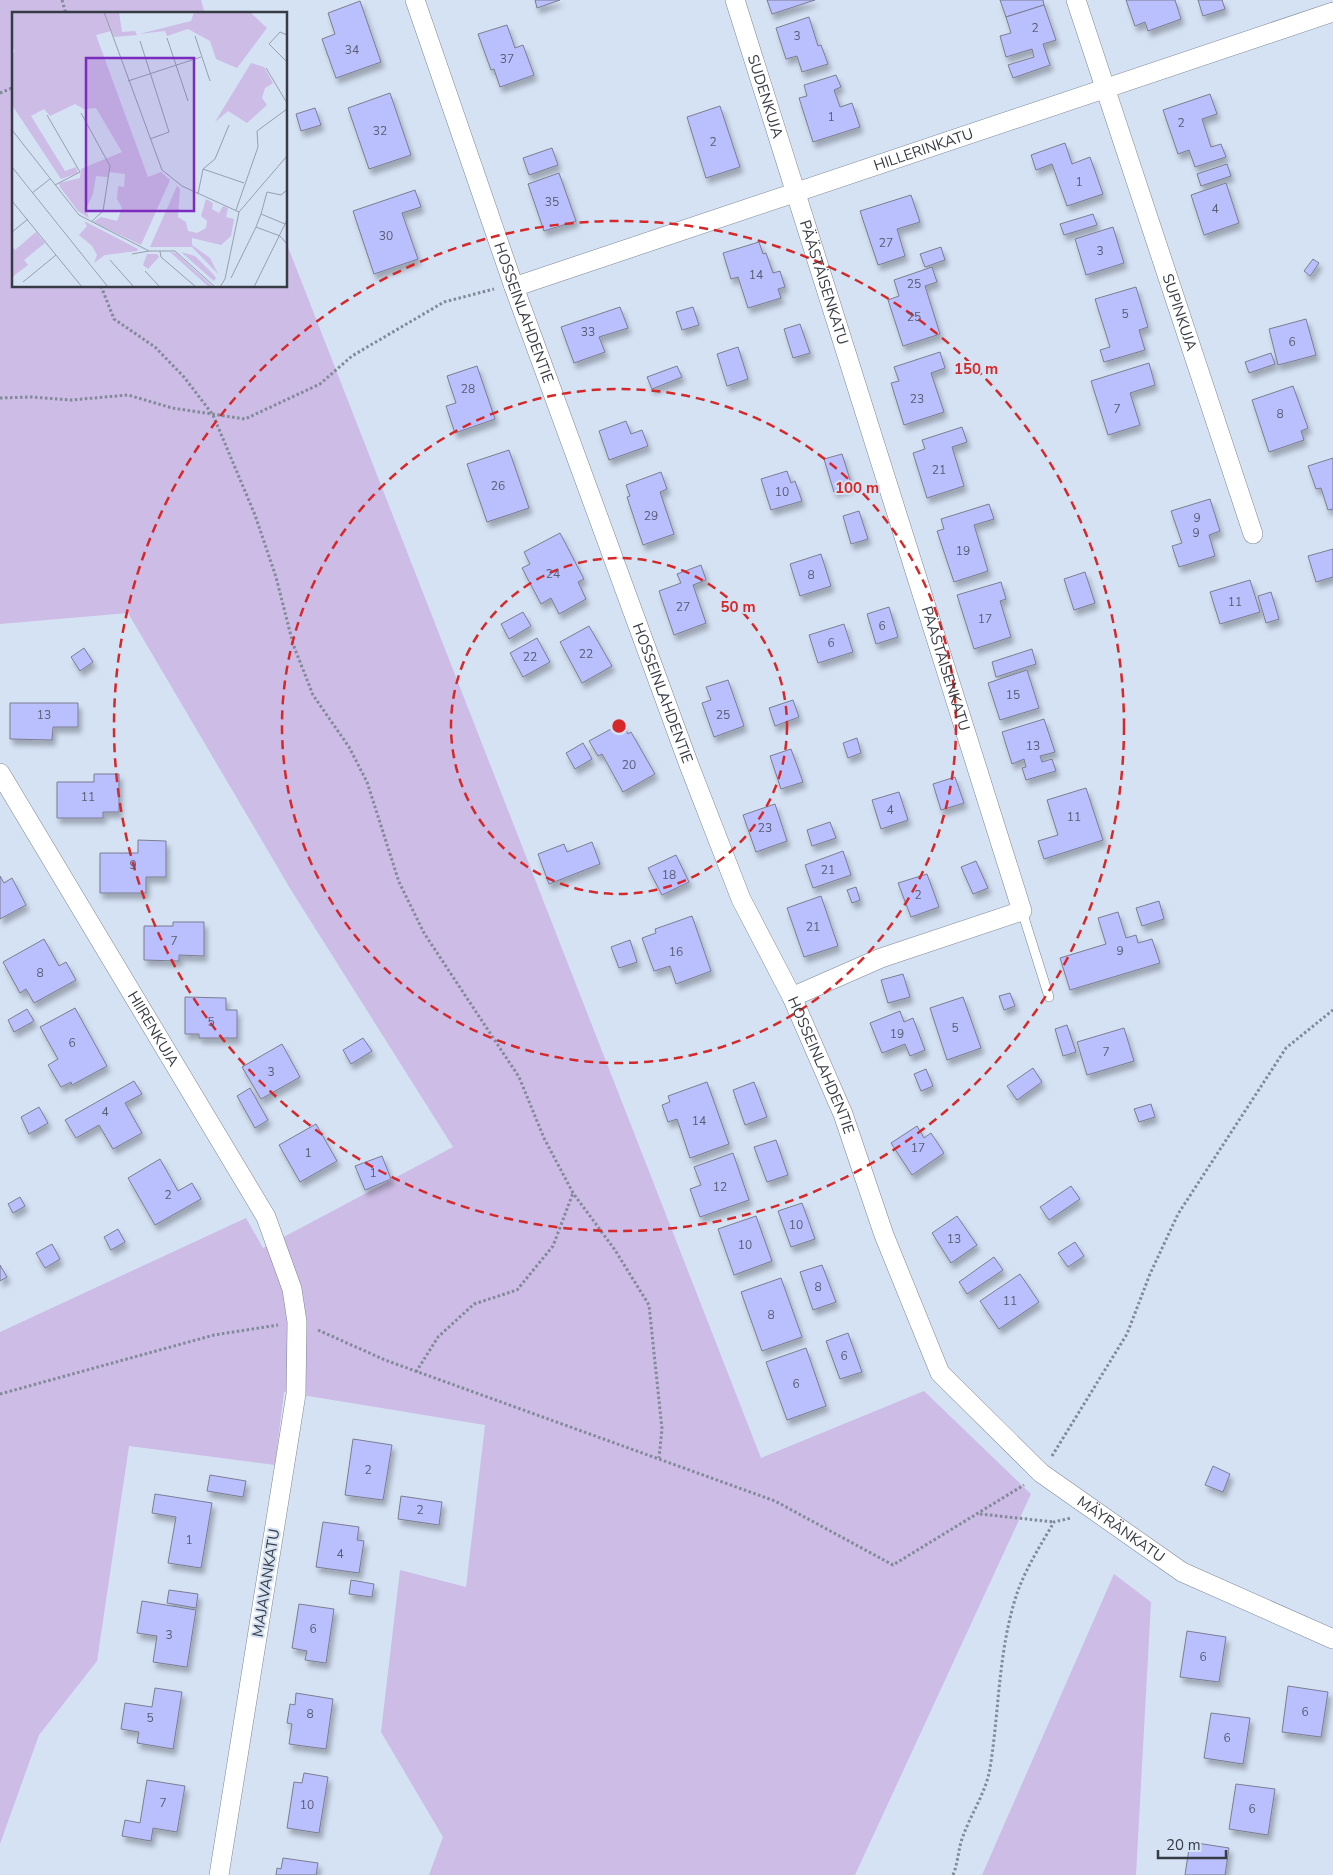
<svg xmlns="http://www.w3.org/2000/svg" width="1333" height="1875" font-family="'Nunito Sans',sans-serif">
<style>
.green{fill:#ccbce6}
.building{fill:#bac0fe;stroke:#7b7d90;filter:url(#shadow)}
.lines{fill:none;stroke-linecap:round;stroke-linejoin:round}
.lane-casing{stroke:#7b8697;stroke-width:10}
.street-casing{stroke:#7b8697;stroke-width:20}
.path{stroke:#818a97;stroke-width:3;stroke-dasharray:2.5 2.5;stroke-linecap:butt}
.lane{stroke:#fff;stroke-width:9}
.street{stroke:#fff;stroke-width:19}
.ring{fill:none;stroke:#d62828;stroke-width:2.5;stroke-dasharray:9 6}
.labels{text-anchor:middle;stroke-width:4;stroke-linejoin:round;paint-order:stroke}
.number-label{font-size:12px;fill:#585d72}
.street-label{font-size:15px;fill:#373c44;stroke:#d5e2f4}
.inset-road{fill:none;stroke:#96a0ae;stroke-width:1}
.view{fill:#7b2cbf;fill-opacity:0.15;stroke:#7b2cbf;stroke-width:2.5}
.inset-edge{fill:none;stroke:#373c44;stroke-width:2.5}
.centre{fill:#d62828;stroke:#d5e2f4;stroke-width:2.5}
.ring-label{font-size:15px;text-anchor:middle;font-weight:bold;fill:#d62828;stroke:#d5e2f4;stroke-width:4;stroke-linejoin:round;paint-order:stroke}
</style>
<defs>
<filter id="shadow"><feDropShadow dx="3" dy="5.5" stdDeviation="2.5" flood-color="#0004"/></filter>
</defs>
<rect width="100%" height="100%" fill="#d5e2f4"/>
<g class="green">
<path d="M0 0H201L205 14H14V286H286V242L761 1458 924 1391 1031 1494 855 1875H429L443 1837 381 1732 400 1570 466 1587 485 1425 284 1392 275 1465 129 1446 97 1661 39 1735 0 1844V1332L246 1218 263 1248 453 1147 291 890 128 613 0 624Z"/>
<path d="M1114 1574 1151 1602 1136 1875H982Z"/>
</g>
<g class="building">
<path d="M535 0H560L537 8Z"/>
<path d="M767 0H815L772 14Z"/>
<path d="M1000 0H1043L1044 5 1006 17Z"/>
<path d="M1126 0H1175L1181 19 1148 31 1145 22 1135 26Z"/>
<path d="M1198 0H1222L1225 9 1203 16Z"/>
<path d="M360 1 381 62 336 78 322 39 335 34 328 13Z"/>
<path d="M1044 5 1056 40 1043 44 1050 65 1013 78 1008 65 1034 57 1032 49 1006 57 1000 36 1011 33 1006 17Z"/>
<path d="M809 17 818 46 821 45 828 64 802 72 797 56 786 59 776 28Z"/>
<path d="M507 25 515 48 523 45 534 75 500 87 494 69 491 70 478 34Z"/>
<path d="M836 75 841 87 834 90 840 107 852 103 860 127 813 142 799 98 807 96 804 85Z"/>
<path d="M390 93 411 155 369 169 348 108Z"/>
<path d="M1210 94 1217 114 1202 119 1211 147 1221 144 1226 157 1195 167 1189 150 1178 154 1163 110Z"/>
<path d="M720 106 740 167 706 178 687 117Z"/>
<path d="M315 108 321 125 301 131 296 114Z"/>
<path d="M1065 143 1072 164 1090 157 1103 194 1067 206 1052 164 1036 170 1031 155Z"/>
<path d="M552 148 558 165 529 175 523 158Z"/>
<path d="M1227 164 1231 176 1201 186 1197 174Z"/>
<path d="M559 173 576 221 544 231 528 184Z"/>
<path d="M1226 183 1239 223 1204 235 1191 195Z"/>
<path d="M415 190 421 207 402 213 418 259 374 274 353 211Z"/>
<path d="M911 195 920 222 897 229 905 256 878 265 860 211Z"/>
<path d="M1093 214 1097 225 1064 235 1060 224Z"/>
<path d="M1113 227 1124 263 1086 275 1075 239Z"/>
<path d="M759 242 763 254 766 253 773 273 780 271 785 287 778 289 781 298 748 308 738 277 731 279 723 253Z"/>
<path d="M941 247 945 260 925 267 920 254Z"/>
<path d="M1313 259 1319 263 1310 276 1304 271Z"/>
<path d="M932 267 937 282 925 286 940 334 903 346 888 300 899 296 894 280Z"/>
<path d="M1136 287 1148 327 1139 330 1145 350 1104 362 1100 350 1110 347 1095 299Z"/>
<path d="M620 307 628 328 599 337 605 352 574 363 561 327Z"/>
<path d="M693 307 699 325 682 330 676 312Z"/>
<path d="M1306 319 1316 355 1278 365 1269 329Z"/>
<path d="M800 324 810 353 793 358 784 329Z"/>
<path d="M738 347 748 379 727 386 717 354Z"/>
<path d="M940 352 945 368 931 373 944 412 904 425 891 383 899 381 894 367Z"/>
<path d="M1271 353 1275 364 1249 373 1245 362Z"/>
<path d="M1149 363 1155 385 1130 393 1140 425 1108 435 1091 381Z"/>
<path d="M477 366 495 419 455 433 446 406 456 403 447 376Z"/>
<path d="M677 366 682 377 652 389 647 377Z"/>
<path d="M1293 386 1308 428 1301 431 1304 440 1269 452 1252 400Z"/>
<path d="M626 421 631 434 642 430 648 446 609 460 599 431Z"/>
<path d="M962 427 967 442 952 447 964 486 927 498 913 453 925 449 922 440Z"/>
<path d="M509 450 529 508 487 522 467 464Z"/>
<path d="M842 454 852 486 834 492 824 459Z"/>
<path d="M1333 458V509L1328 510 1321 488 1316 489 1308 466Z"/>
<path d="M787 471 791 483 795 481 802 501 771 510 761 479Z"/>
<path d="M661 472 667 489 660 492 674 534 643 545 627 497 630 496 626 485Z"/>
<path d="M1210 499 1220 531 1209 535 1215 556 1179 567 1172 546 1182 543 1171 511Z"/>
<path d="M989 504 994 519 974 525 988 571 954 582 937 531 944 529 941 519Z"/>
<path d="M859 511 868 539 851 544 843 516Z"/>
<path d="M560 533 584 579 578 582 586 599 559 614 551 598 541 604 522 568 530 564 524 552Z"/>
<path d="M1333 549V577L1316 582 1308 556Z"/>
<path d="M821 554 831 586 800 596 790 564Z"/>
<path d="M701 565 706 580 693 585 706 623 674 635 659 591 681 583 677 574Z"/>
<path d="M1085 572 1095 603 1074 610 1064 579Z"/>
<path d="M1250 580 1260 612 1220 624 1210 592Z"/>
<path d="M1001 582 1006 599 1000 601 1011 637 974 649 957 595Z"/>
<path d="M1271 592 1279 619 1266 623 1258 596Z"/>
<path d="M889 607 898 637 876 644 867 614Z"/>
<path d="M523 612 531 626 509 639 501 624Z"/>
<path d="M844 624 853 652 818 663 809 635Z"/>
<path d="M589 626 612 666 582 683 560 642Z"/>
<path d="M537 638 550 662 523 677 510 653Z"/>
<path d="M84 648 93 662 80 671 71 657Z"/>
<path d="M1032 649 1036 664 996 677 992 662Z"/>
<path d="M1027 670 1039 708 1000 720 988 683Z"/>
<path d="M728 680 744 726 714 737 702 703 711 700 706 687Z"/>
<path d="M793 700 799 717 775 726 769 708Z"/>
<path d="M10 703H78V727H53L52 740 10 739Z"/>
<path d="M1044 719 1055 752 1040 756 1042 762 1052 759 1056 771 1026 780 1022 768 1026 767 1024 759 1012 764 1002 732Z"/>
<path d="M622 723 628 734 631 732 655 774 623 792 602 754 598 756 589 741Z"/>
<path d="M857 738 861 753 848 758 843 743Z"/>
<path d="M583 743 592 759 575 769 566 753Z"/>
<path d="M791 749 803 782 781 789 770 756Z"/>
<path d="M94 774H119V812H103V818H57V782H94Z"/>
<path d="M955 777 964 803 941 810 933 784Z"/>
<path d="M1086 788 1103 840 1044 859 1038 841 1058 835 1047 800Z"/>
<path d="M899 792 908 820 881 829 872 800Z"/>
<path d="M775 804 787 841 756 852 743 815Z"/>
<path d="M830 822 836 838 812 846 807 830Z"/>
<path d="M138 840 166 841V877H146V893H100V853H138Z"/>
<path d="M592 842 600 864 549 884 538 854 564 844 567 852Z"/>
<path d="M843 851 851 875 813 888 805 865Z"/>
<path d="M676 855 689 882 662 895 648 868Z"/>
<path d="M976 861 988 888 973 894 961 867Z"/>
<path d="M927 874 939 907 911 917 898 883Z"/>
<path d="M0 876 4 883 12 878 26 905 0 919Z"/>
<path d="M856 887 860 900 852 903 847 890Z"/>
<path d="M821 896 838 946 804 957 787 908Z"/>
<path d="M1159 901 1164 919 1142 926 1136 908Z"/>
<path d="M1118 912 1126 938 1136 935 1138 943 1152 939 1160 963 1070 990 1060 958 1106 944 1098 918Z"/>
<path d="M692 916 711 971 676 984 670 966 654 971 642 938 656 933 655 929Z"/>
<path d="M173 922H204V956L179 955V961L144 960V926H173Z"/>
<path d="M44 939 59 966 66 962 76 980 34 1003 26 989 20 993 3 962Z"/>
<path d="M630 940 637 962 619 968 611 947Z"/>
<path d="M903 974 910 997 888 1003 881 980Z"/>
<path d="M1010 993 1015 1006 1004 1010 999 996Z"/>
<path d="M185 997 226 998V1010H237V1038H199V1034H185Z"/>
<path d="M963 997 981 1048 947 1060 930 1008Z"/>
<path d="M75 1008 107 1066 72 1085 71 1082 61 1087 48 1065 58 1059 40 1027Z"/>
<path d="M27 1009 34 1021 14 1032 8 1020Z"/>
<path d="M900 1011 904 1022 913 1018 925 1050 910 1056 905 1044 882 1053 870 1023Z"/>
<path d="M1067 1025 1076 1052 1063 1056 1055 1029Z"/>
<path d="M1124 1028 1134 1061 1087 1075 1077 1042Z"/>
<path d="M363 1038 372 1051 351 1064 343 1050Z"/>
<path d="M282 1044 300 1077 261 1099 242 1067Z"/>
<path d="M1033 1068 1042 1082 1017 1100 1007 1086Z"/>
<path d="M926 1069 933 1086 921 1091 914 1074Z"/>
<path d="M134 1081 142 1094 125 1103 142 1133 113 1149 99 1125 76 1138 65 1120Z"/>
<path d="M707 1082 729 1144 690 1158 677 1119 668 1122 662 1105 670 1102 668 1096Z"/>
<path d="M754 1082 767 1117 745 1125 733 1090Z"/>
<path d="M250 1088 268 1120 255 1128 237 1096Z"/>
<path d="M1151 1104 1155 1117 1139 1122 1134 1109Z"/>
<path d="M39 1107 48 1123 29 1134 21 1117Z"/>
<path d="M316 1124 337 1161 300 1182 279 1145Z"/>
<path d="M917 1126 924 1138 931 1133 944 1153 912 1175 891 1143Z"/>
<path d="M776 1140 788 1175 767 1182 754 1147Z"/>
<path d="M733 1153 749 1200 700 1217 690 1189 701 1185 694 1167Z"/>
<path d="M382 1156 391 1179 365 1190 355 1166Z"/>
<path d="M160 1159 178 1191 192 1183 201 1199 155 1225 128 1178Z"/>
<path d="M1071 1186 1080 1199 1049 1220 1040 1207Z"/>
<path d="M20 1197 25 1206 13 1213 8 1204Z"/>
<path d="M802 1203 815 1239 791 1247 778 1211Z"/>
<path d="M756 1216 772 1261 734 1275 718 1229Z"/>
<path d="M957 1216 977 1245 951 1263 932 1233Z"/>
<path d="M118 1229 125 1242 111 1250 104 1237Z"/>
<path d="M1075 1242 1084 1256 1068 1267 1058 1253Z"/>
<path d="M52 1244 60 1259 45 1268 36 1253Z"/>
<path d="M994 1257 1003 1270 967 1294 959 1282Z"/>
<path d="M0 1265 7 1277 0 1281Z"/>
<path d="M822 1265 836 1302 813 1310 800 1272Z"/>
<path d="M1020 1274 1039 1302 999 1329 980 1301Z"/>
<path d="M781 1278 802 1337 762 1351 741 1292Z"/>
<path d="M848 1333 862 1372 840 1379 826 1341Z"/>
<path d="M806 1348 826 1406 787 1420 766 1362Z"/>
<path d="M353 1439 392 1445 383 1500 345 1495Z"/>
<path d="M1213 1466 1230 1474 1223 1492 1205 1485Z"/>
<path d="M210 1475 246 1481 243 1497 207 1491Z"/>
<path d="M155 1494 212 1503 201 1568 168 1563 176 1517 152 1513Z"/>
<path d="M401 1496 442 1502 439 1525 398 1519Z"/>
<path d="M323 1522 359 1527 357 1540 364 1541 359 1573 316 1567Z"/>
<path d="M351 1580 374 1584 372 1597 349 1594Z"/>
<path d="M169 1590 198 1594 196 1608 167 1603Z"/>
<path d="M142 1601 196 1610 187 1667 153 1662 157 1636 137 1633Z"/>
<path d="M299 1604 334 1609 326 1663 305 1660 307 1651 292 1648Z"/>
<path d="M1187 1631 1226 1637 1219 1682 1180 1677Z"/>
<path d="M1288 1686 1328 1692 1321 1737 1282 1732Z"/>
<path d="M155 1688 182 1692 173 1749 137 1743 139 1732 121 1729 125 1703 152 1707Z"/>
<path d="M296 1693 333 1699 326 1749 289 1744 292 1724 287 1723 290 1704 295 1705Z"/>
<path d="M1211 1713 1250 1718 1243 1764 1204 1758Z"/>
<path d="M304 1773 328 1777 319 1833 287 1828 294 1782 302 1783Z"/>
<path d="M147 1780 185 1786 177 1832 153 1828 151 1841 122 1836 125 1820 140 1823Z"/>
<path d="M1236 1784 1275 1789 1268 1835 1229 1829Z"/>
<path d="M1190 1842 1229 1848 1225 1875H1185Z"/>
<path d="M283 1858 318 1863 316 1875H276L277 1868 281 1869Z"/>
</g>
<g class="lines">
<defs>
<path id="lane" d="M1022 911 1049 997"/>
<g id="street">
<path id="s1" d="M415 0 514 287 689 765 741 899 792 997 843 1114 884 1235 940 1373 1041 1473 1182 1572 1333 1639"/>
<path id="s2" d="M735 0 1022 911 881 958 792 997"/>
<path id="s3" d="M1076 0 1253 534"/>
<path id="s4" d="M514 287 1333 12"/>
<path id="s5" d="M0 773 266 1217 292 1289 297 1322 296 1394 219 1875"/>
</g>
</defs>
<use href="#lane" class="lane-casing"/>
<use href="#street" class="street-casing"/>
<g class="path">
<path d="M62 0 66 14"/>
<path d="M0 93 14 87"/>
<path d="M101 286 114 319 155 347 184 377 213 415 255 515 276 577 293 644 313 695 349 747 367 782 399 882 424 933 519 1077 544 1138 573 1193 615 1250 649 1305 662 1429 659 1458"/>
<path d="M0 398 31 397 71 400 128 395 172 408 245 419 320 384 352 356 444 302 494 289"/>
<path d="M318 1330 385 1360 775 1501 893 1565 1024 1485"/>
<path d="M416 1372 438 1337 474 1304 517 1290 553 1246 573 1193"/>
<path d="M0 1394 214 1335 278 1325"/>
<path d="M1052 1456 1127 1334 1150 1274 1178 1214 1286 1048 1333 1010"/>
<path d="M980 1514 1054 1522"/>
<path d="M953 1875C958 1863 958 1851 962 1839 970 1815 986 1793 990 1768 999 1713 998 1658 1014 1603 1022 1574 1039 1548 1054 1522L1071 1518"/>
</g>
<use href="#lane" class="lane"/>
<use href="#street" class="street"/>
</g>
<g class="ring">
<circle cx="619" cy="726" r="168"/>
<circle cx="619" cy="726" r="337"/>
<circle cx="619" cy="726" r="505"/>
</g>
<g class="labels">
<g class="number-label">
<text x="1035" y="32">2</text>
<text x="797" y="40">3</text>
<text x="352" y="54">34</text>
<text x="507" y="63">37</text>
<text x="831" y="121">1</text>
<text x="1181" y="127">2</text>
<text x="380" y="135">32</text>
<text x="713" y="146">2</text>
<text x="1079" y="186">1</text>
<text x="552" y="206">35</text>
<text x="1215" y="213">4</text>
<text x="386" y="240">30</text>
<text x="886" y="247">27</text>
<text x="1100" y="255">3</text>
<text x="756" y="279">14</text>
<text x="914" y="288">25</text>
<text x="1125" y="318">5</text>
<text x="914" y="321">25</text>
<text x="588" y="336">33</text>
<text x="1292" y="346">6</text>
<text x="468" y="393">28</text>
<text x="917" y="403">23</text>
<text x="1117" y="413">7</text>
<text x="1280" y="418">8</text>
<text x="939" y="474">21</text>
<text x="498" y="490">26</text>
<text x="782" y="496">10</text>
<text x="651" y="520">29</text>
<text x="1197" y="522">9</text>
<text x="1196" y="537">9</text>
<text x="963" y="555">19</text>
<text x="553" y="578">24</text>
<text x="811" y="579">8</text>
<text x="1235" y="606">11</text>
<text x="683" y="611">27</text>
<text x="985" y="623">17</text>
<text x="882" y="630">6</text>
<text x="831" y="647">6</text>
<text x="586" y="658">22</text>
<text x="530" y="661">22</text>
<text x="1013" y="699">15</text>
<text x="44" y="719">13</text>
<text x="723" y="719">25</text>
<text x="1033" y="750">13</text>
<text x="629" y="769">20</text>
<text x="88" y="801">11</text>
<text x="890" y="814">4</text>
<text x="1074" y="821">11</text>
<text x="765" y="832">23</text>
<text x="133" y="869">9</text>
<text x="828" y="874">21</text>
<text x="669" y="879">18</text>
<text x="918" y="899">2</text>
<text x="813" y="931">21</text>
<text x="174" y="945">7</text>
<text x="1120" y="955">9</text>
<text x="676" y="956">16</text>
<text x="40" y="977">8</text>
<text x="211" y="1026">5</text>
<text x="955" y="1032">5</text>
<text x="897" y="1038">19</text>
<text x="72" y="1047">6</text>
<text x="1106" y="1056">7</text>
<text x="271" y="1076">3</text>
<text x="105" y="1116">4</text>
<text x="699" y="1125">14</text>
<text x="918" y="1152">17</text>
<text x="308" y="1157">1</text>
<text x="373" y="1177">1</text>
<text x="720" y="1191">12</text>
<text x="168" y="1199">2</text>
<text x="796" y="1229">10</text>
<text x="954" y="1243">13</text>
<text x="745" y="1249">10</text>
<text x="818" y="1291">8</text>
<text x="1010" y="1305">11</text>
<text x="771" y="1319">8</text>
<text x="844" y="1360">6</text>
<text x="796" y="1388">6</text>
<text x="368" y="1474">2</text>
<text x="420" y="1514">2</text>
<text x="189" y="1544">1</text>
<text x="340" y="1558">4</text>
<text x="313" y="1633">6</text>
<text x="169" y="1639">3</text>
<text x="1203" y="1661">6</text>
<text x="1305" y="1716">6</text>
<text x="310" y="1718">8</text>
<text x="150" y="1722">5</text>
<text x="1227" y="1742">6</text>
<text x="163" y="1807">7</text>
<text x="307" y="1809">10</text>
<text x="1252" y="1813">6</text>
</g>
<g class="street-label">
<text dy="5" stroke="none"><textPath href="#s2" startOffset="101">SUDENKUJA</textPath></text>
<text dy="5" stroke="none"><textPath href="#s4" startOffset="432">HILLERINKATU</textPath></text>
<text dy="5" stroke="none"><textPath href="#s2" startOffset="296">PÄÄSTÄISENKATU</textPath></text>
<text dy="5" stroke="none"><textPath href="#s1" startOffset="331">HOSSEINLAHDENTIE</textPath></text>
<text dy="5" stroke="none"><textPath href="#s3" startOffset="329">SUPINKUJA</textPath></text>
<text dy="5" stroke="none"><textPath href="#s2" startOffset="701">PÄÄSTÄISENKATU</textPath></text>
<text dy="5" stroke="none"><textPath href="#s1" startOffset="736">HOSSEINLAHDENTIE</textPath></text>
<text dy="5" stroke="none"><textPath href="#s5" startOffset="298">HIIRENKUJA</textPath></text>
<text dy="5" stroke="none"><textPath href="#s1" startOffset="1141">HOSSEINLAHDENTIE</textPath></text>
<text dy="5" stroke="none"><textPath href="#s1" startOffset="1711">MÄYRÄNKATU</textPath></text>
<text transform="translate(266 1583) rotate(-81)" y="5">MAJAVANKATU</text>
</g>
</g>
<g transform="translate(12 12)">
<rect width="275" height="275" fill="#d5e2f4"/>
<path d="M0 0H107L110 20 123 19 125 23 102 25 99 19 84 23 136 165 149 160 158 168 129 233 81 210 89 205 105 209 110 196 105 187 106 174 112 175 113 162 97 160 96 165 84 164 81 182 74 197 77 206 66 199 48 175 47 171 68 166 69 157 110 140 84 96 72 97 63 92 38 104 32 97 19 104 53 159 64 155 66 161 49 167 0 93V42L3 39 0 36ZM182 0H238L255 16 225 56 204 47 198 29 176 17 155 24 153 19 127 22 179 9ZM239 51 252 55 261 71 253 76 250 86 255 93 235 111 216 99 203 110ZM165 174 168 177 166 205 174 210 176 219 185 221 194 216 195 209 189 204 194 187 201 191 200 197 207 201 211 194 216 196 214 205 222 207 219 224 209 233 180 226V233L198 246 206 262 180 235H138ZM72 209 126 237 125 239 93 243 82 251 85 243 80 234 67 223 75 214ZM24 220 33 231 12 248 16 253 0 265V234L3 238ZM158 240 164 241 201 275H197ZM169 240 183 244 201 262 204 266 202 269ZM135 242H145L147 245 136 257 131 253Z" fill="#ccbce6"/>
<path class="inset-road" d="M92 0 150 158 170 174 227 200M275 23 268 20 257 32 275 50M183 24 198 69M155 26 176 89M128 29 157 120 138 127M254 56 275 91M116 69 189 45M69 101 98 154 91 199 79 210M35 103 68 160 43 173M0 118 67 203 137 239H163L203 275M0 155 96 275M191 157 232 171M20 181 38 167M186 182 191 157 203 147 217 113M0 189 70 275M224 198 246 135 245 119 275 97M249 202 255 180 269 183 275 178M244 215 249 202 273 212M0 220 16 207M148 239 149 245 184 275M120 242 137 239M98 248 122 275M133 259 148 275M219 266 244 215 268 224 275 232M11 270 44 243M208 275 213 267 227 200 275 144M242 275 275 208"/>
<path class="view" d="M74 46H182V199H74Z"/>
<rect width="275" height="275" class="inset-edge"/>
</g>
<circle cx="619" cy="726" r="8" class="centre"/>
<g class="ring-label">
<text x="976" y="374">150 m</text>
<text x="857" y="493">100 m</text>
<text x="738" y="612">50 m</text>
</g>
<path d="M1158 1850v8h68v-8" fill="none" stroke="#373c44" stroke-width="2.5"/>
<text x="1166" y="1850" font-size="15" fill="#373c44" stroke="#d5e2f4" stroke-width="4" paint-order="stroke">20 m</text>
</svg>
